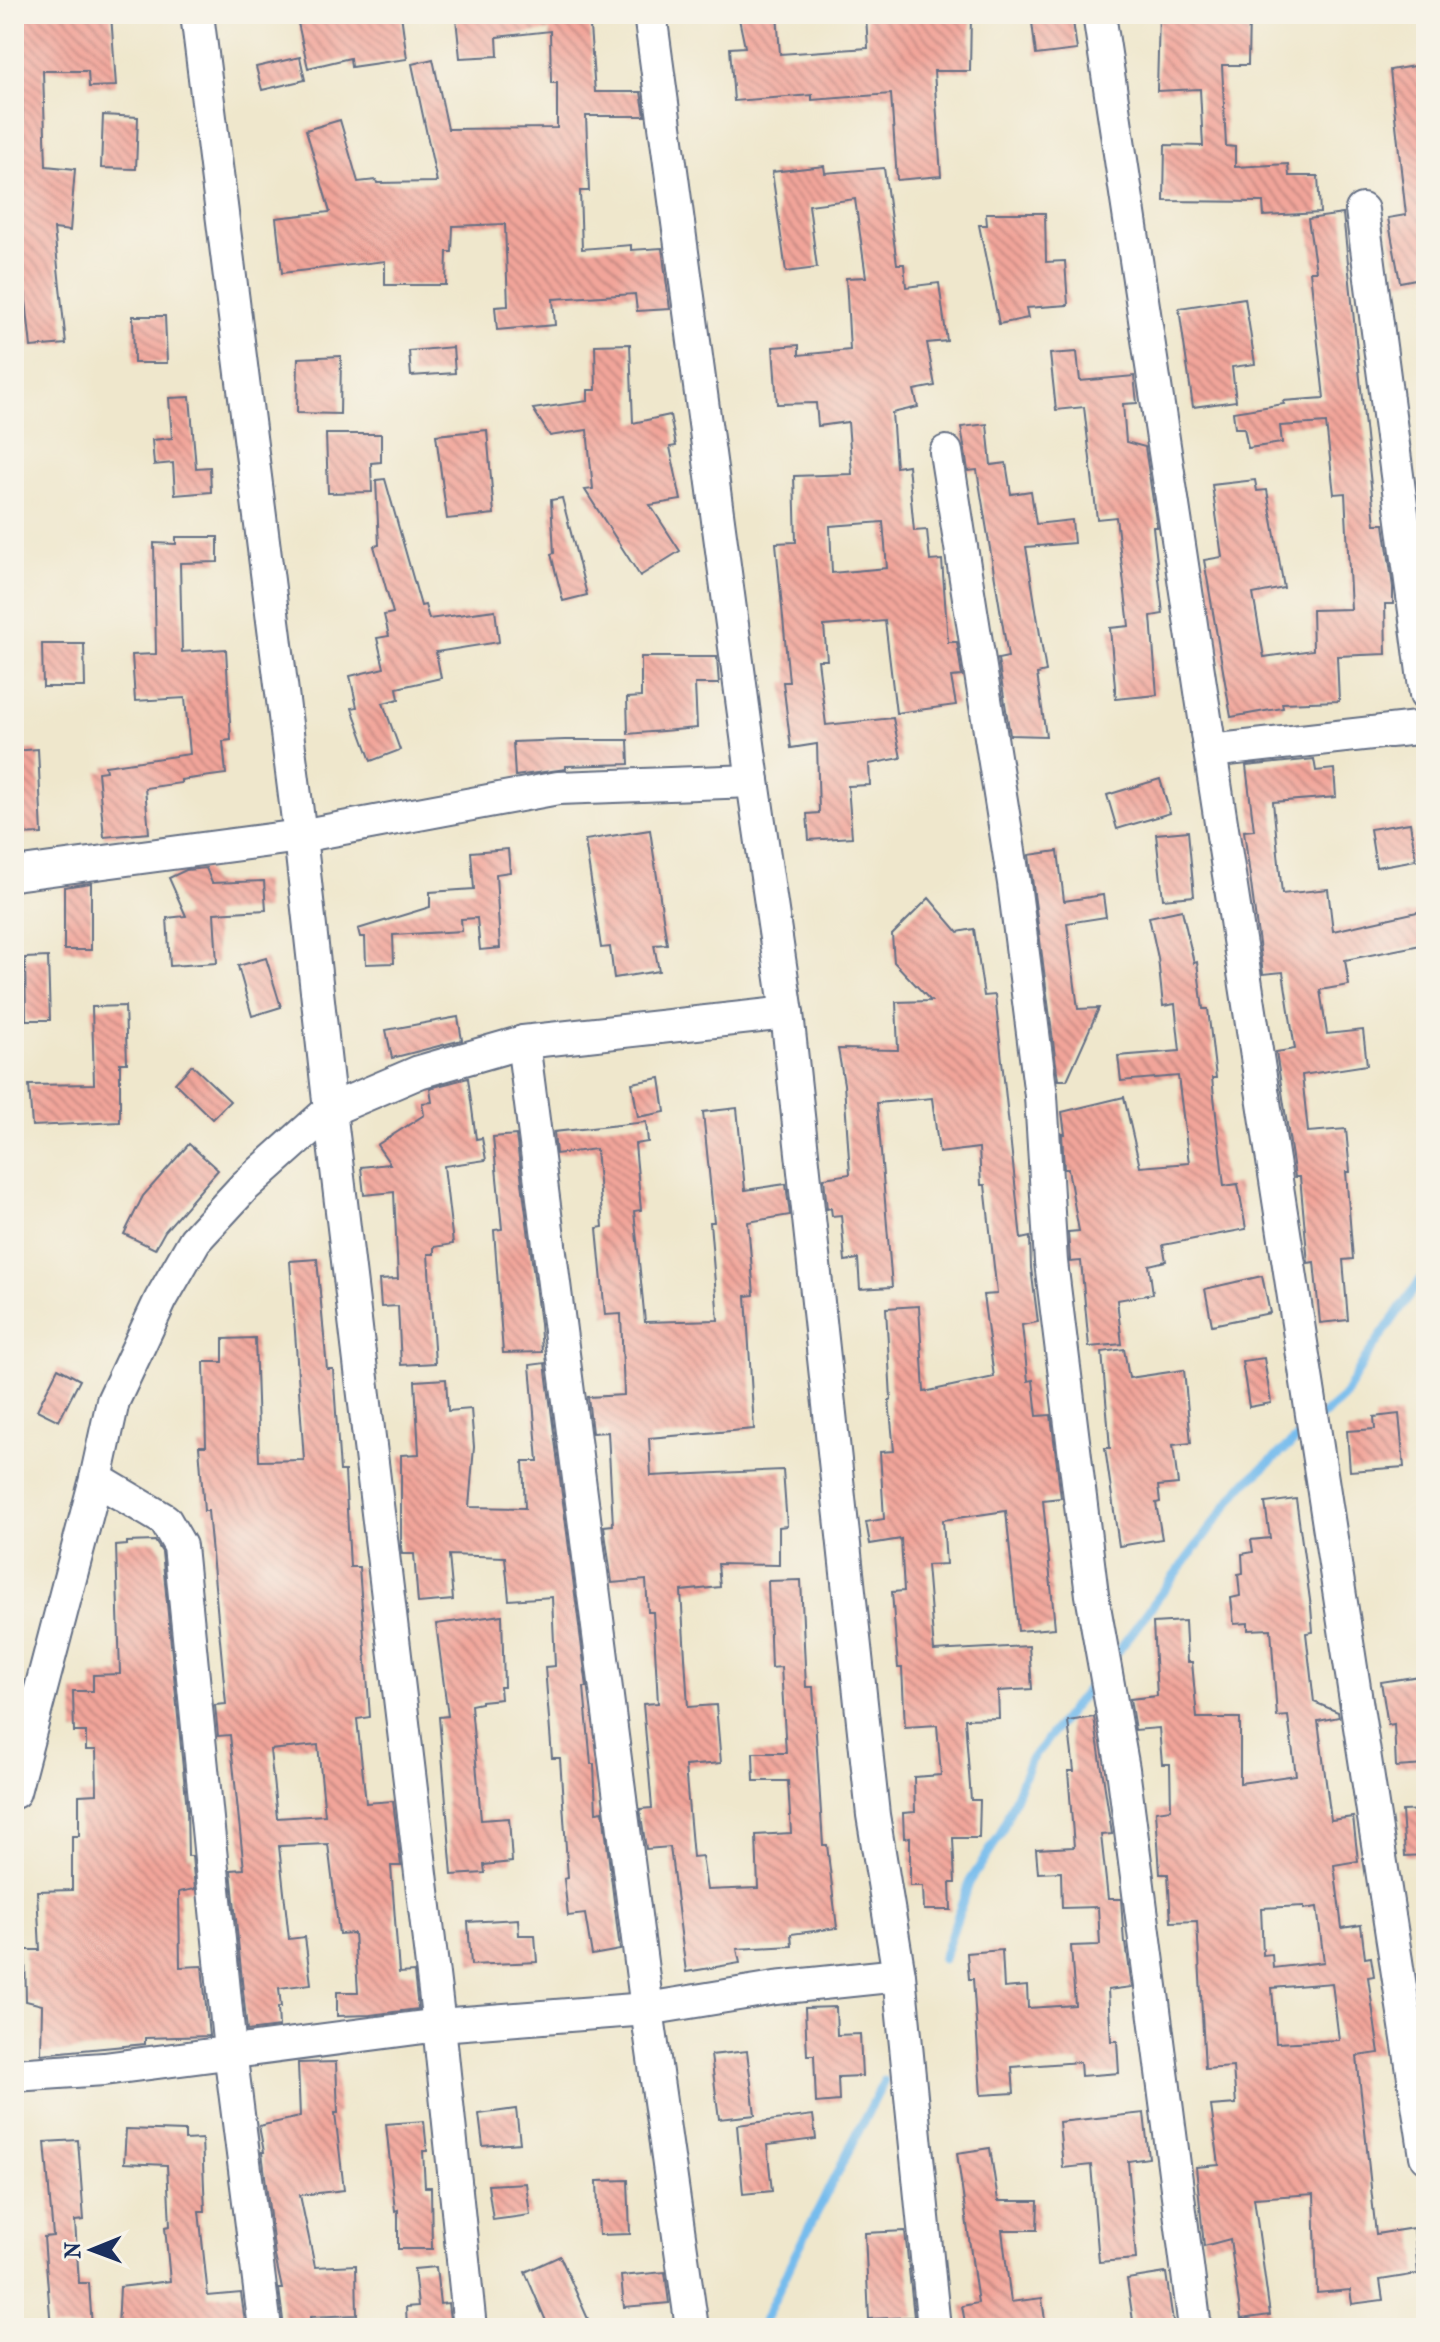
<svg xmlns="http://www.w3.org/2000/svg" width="1440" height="2342" font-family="'IM FELL French Canon',serif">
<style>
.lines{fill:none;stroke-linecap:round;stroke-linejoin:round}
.stream{stroke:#76bced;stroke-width:9}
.building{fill:url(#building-back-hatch);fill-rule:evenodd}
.minor-casing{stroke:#656f84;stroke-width:36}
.minor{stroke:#fff;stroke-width:32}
</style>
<defs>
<pattern id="building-back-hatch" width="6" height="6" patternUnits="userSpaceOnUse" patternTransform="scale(2)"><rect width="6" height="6" fill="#f2a59a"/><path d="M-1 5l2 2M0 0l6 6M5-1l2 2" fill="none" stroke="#c38781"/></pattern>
</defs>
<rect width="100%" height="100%" fill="#f7f3e8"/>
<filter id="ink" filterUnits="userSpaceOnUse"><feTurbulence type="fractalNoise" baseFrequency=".0125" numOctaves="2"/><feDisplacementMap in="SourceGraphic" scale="16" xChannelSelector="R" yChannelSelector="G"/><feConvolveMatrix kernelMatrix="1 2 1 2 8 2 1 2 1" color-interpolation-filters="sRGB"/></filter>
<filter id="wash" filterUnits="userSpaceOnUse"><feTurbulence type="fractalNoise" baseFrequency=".006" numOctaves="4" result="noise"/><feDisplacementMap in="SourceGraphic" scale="32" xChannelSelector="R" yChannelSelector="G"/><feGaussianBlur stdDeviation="1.8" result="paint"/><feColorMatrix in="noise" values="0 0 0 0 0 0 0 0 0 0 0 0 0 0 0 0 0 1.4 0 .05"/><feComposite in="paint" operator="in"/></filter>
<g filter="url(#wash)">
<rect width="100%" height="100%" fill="#efe7cc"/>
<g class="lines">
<g class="stream">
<path d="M1321 1417 1343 1398 1365 1359 1426 1272"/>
<path d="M1113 1658 1241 1487 1307 1430"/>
<path d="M943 1959 969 1883 1000 1835 1030 1761 1096 1678"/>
<path d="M761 2328 791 2263 884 2081"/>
</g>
</g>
<g id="blocks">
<g class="building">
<path d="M14 14H111L116 86 89 87 88 71H43L46 166 75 169 70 231 54 229 66 344 31 347 18 226H14L16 142H23L22 94H14Z"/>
<path d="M296 14H401L407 59 351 67 350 58 308 68Z"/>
<path d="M495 14H589L595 92H641L645 116H586L589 191H580L582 249 631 245V250L662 248 670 309 637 311 635 294 553 299 555 325 497 330 495 307 508 306 505 224 453 226 452 252H447L446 285H385V261L282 273 276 218 330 212 306 130 340 120 358 182 376 180 377 183 437 182 412 64 433 59 448 129 557 128V83H551L550 31 497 37 498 56 460 58 456 18Z"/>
<path d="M738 14H777L780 54 868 48 866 16 971 14 970 71H934L941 176 897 180 891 94 812 100V95L734 101 730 48 745 47Z"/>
<path d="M1031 14H1072L1077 50 1036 55Z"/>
<path d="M1159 14H1249L1248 65H1222L1226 146 1235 147V167L1288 164 1289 176H1318L1320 213 1264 216 1263 202 1164 201 1165 145 1203 146 1200 89 1157 91Z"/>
<path d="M300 57 305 80 262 90 256 67Z"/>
<path d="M1426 64V277L1400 282 1388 218 1406 215 1390 70Z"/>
<path d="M103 115 138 117 136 169 101 168Z"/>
<path d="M824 166 825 173 884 168 897 264H904L906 287 939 283 947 341 927 343 935 386 914 390 918 407 892 413 896 467 908 465 914 531 927 530 930 561 942 560 948 642H957L962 676 951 677 956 705 896 713 885 621 824 626 827 660H818L826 725 893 718 901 758 869 764 870 785 848 786 852 837 809 840 807 814 819 813 817 744 791 748 783 682H789L776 543 796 542 794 476 852 474 848 422 818 426 816 403 777 404 773 347 799 345V355L850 350 846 278 866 277 855 199 809 205 817 268 786 272 772 172ZM883 522 887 568 832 573 830 526Z"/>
<path d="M986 213H1045L1046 262 1065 261 1068 305 1026 308 1028 318 999 324 979 225H987Z"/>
<path d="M1343 214 1375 524H1384L1393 587V604H1385L1386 654 1337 656 1339 701 1282 703 1283 708 1231 717 1204 560 1222 557 1212 485 1255 480 1257 491 1267 490 1284 588 1253 594 1264 657 1313 650 1312 610 1351 609 1345 493 1334 494 1326 423 1280 426 1282 443 1248 448 1244 428H1235L1233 412 1284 404 1283 401 1324 398 1310 271H1316L1308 219Z"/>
<path d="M1245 298 1255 364 1232 367 1236 401 1193 407 1179 308Z"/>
<path d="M133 316H165L167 363H134Z"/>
<path d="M630 344 633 423 670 415 676 446 670 447 681 500 650 505 680 551 640 576 585 490 593 489 587 430 550 436 533 409 588 401V390H596L595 345Z"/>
<path d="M453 347 455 373 411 376 409 351Z"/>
<path d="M1077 352 1080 381 1134 376 1137 403 1123 404 1126 442 1145 447 1157 527H1153L1163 614 1151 616 1157 695 1116 699 1110 628 1129 626 1116 517 1097 519 1084 407 1056 410 1050 354Z"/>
<path d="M341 356 340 414 297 413 298 358Z"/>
<path d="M190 397 196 468 210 467 211 492 175 495 173 463 154 465 152 440 172 438 169 398Z"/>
<path d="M987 424 991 465 1006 463 1011 494 1031 491 1036 524 1072 520 1074 543 1026 547 1046 672 1037 674 1046 736 1010 735 998 659 1008 657 977 470 968 471 961 427Z"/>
<path d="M487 430 494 514 447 519 436 435Z"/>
<path d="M326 434H381V462L371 463 372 492 328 493Z"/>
<path d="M385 479 421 606 425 605 429 619 495 610 499 642 436 652 441 678 397 688 399 699 383 703 400 750 371 761 352 708 357 707 350 676 384 668 377 638 389 636 384 615 393 613 374 546 379 545 376 480Z"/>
<path d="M562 498 587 595 563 601 551 554 554 553 551 500Z"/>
<path d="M176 537H218V562L180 563 182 652 226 649 231 740 223 741 226 774 181 780V783L145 788 149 833 104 837 98 772 106 771 105 766 190 754 185 698 135 701 132 655 156 654 154 543 176 544Z"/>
<path d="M42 644H84L85 687H43Z"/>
<path d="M641 657H717L719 684H695L697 728 628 734 627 698 641 697Z"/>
<path d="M565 740H628L629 764 566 766V769L515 776 513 742Z"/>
<path d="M38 749 42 834 14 835V751Z"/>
<path d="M1314 759 1316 771 1334 769 1336 797 1273 802 1282 894 1328 889 1333 931 1426 910V944L1345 960 1349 985 1320 990 1327 1034 1363 1030 1367 1065 1302 1075 1308 1132 1346 1129 1350 1172H1346L1353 1259 1343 1260 1348 1320 1320 1323 1314 1262 1308 1263 1300 1177H1295L1276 1052 1295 1049 1283 972 1263 974 1244 831 1254 830 1246 766Z"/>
<path d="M1160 779 1170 813 1117 829 1107 795Z"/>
<path d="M1410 823 1416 860 1376 867 1370 829Z"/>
<path d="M650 830 667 944 654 945 659 971 614 978 610 947 601 948 585 840Z"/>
<path d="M1188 831 1194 896 1163 899 1156 834Z"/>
<path d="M508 849 510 872 496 874 500 948 480 950 477 918 461 919 462 931 393 935 394 963 366 964 365 937H360L358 929 430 907V892L474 889 471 852Z"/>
<path d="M1058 851 1064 901 1103 895 1106 917 1067 923 1078 1009 1099 1008 1067 1080H1058L1029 855Z"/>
<path d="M206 868 212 883 264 881 266 910 214 913 217 963 170 966 167 918 186 916 169 878 186 870Z"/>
<path d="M91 883V950H64V887Z"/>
<path d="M929 898 958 932 974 929 984 996 995 995 1021 1239 1030 1237 1031 1268 1038 1322 1022 1325 1028 1381 1033 1380 1037 1416 1051 1415 1061 1498 1043 1500 1055 1628 1018 1631 1006 1511 943 1520 946 1564 927 1565 934 1651 1029 1646 1032 1689 998 1691 999 1718 965 1719 971 1800H980L979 1838H953L955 1883H950L951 1910H924L923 1886H910V1837L904 1838 903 1813 915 1812 914 1777 941 1775 937 1725 905 1727 902 1668H898L892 1592 904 1591 901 1539 870 1544 866 1522 884 1519 880 1452 894 1451 889 1400 891 1399 886 1308 919 1306 924 1392 994 1377 983 1295 997 1294 985 1185H981L979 1148 939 1153 932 1098 877 1103 892 1287 860 1289 858 1259 845 1261 841 1215 832 1216 831 1208 827 1209 824 1178 850 1174 844 1084 838 1049 898 1050 896 1002 931 1001 894 962 892 935Z"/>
<path d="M1182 910 1194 963 1197 962 1203 1009H1208L1216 1078H1212L1224 1186 1238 1184 1246 1229 1163 1245 1166 1261 1149 1265 1153 1294 1117 1300 1122 1344 1089 1347 1081 1261 1070 1262V1260L1068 1232 1079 1231 1068 1169H1064L1062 1134H1065L1062 1112 1124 1097 1140 1167 1189 1163 1178 1076 1121 1081 1118 1056 1180 1051 1175 1004 1163 1006 1158 958 1149 917Z"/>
<path d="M48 957 50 1020H26L25 958Z"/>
<path d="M266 958 281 1007 252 1016 238 966Z"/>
<path d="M125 1006 127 1063H120V1122L32 1126 29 1085 94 1084 92 1007Z"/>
<path d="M458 1017 462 1040 392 1058 386 1030Z"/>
<path d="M192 1065 230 1101 212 1119 175 1083Z"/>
<path d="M468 1078 476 1139 482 1138 486 1160 444 1166 453 1244 434 1247V1254H428L435 1363 401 1365 398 1306 381 1307 379 1280 398 1279 394 1192 364 1195 361 1167 390 1164 377 1145 424 1115 422 1103 432 1102 430 1088Z"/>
<path d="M660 1078 665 1112 638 1117 632 1083Z"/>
<path d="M737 1108 745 1190 786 1184 790 1215 748 1222 754 1295 746 1296 754 1429 649 1438 651 1476 783 1470 787 1526 779 1527V1565L718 1564 720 1587 681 1591 688 1707 716 1705 721 1763 685 1766 693 1857 702 1856 707 1890 758 1888 756 1835 791 1833 788 1781H754L753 1753H786L781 1667 771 1668 768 1581 801 1580 806 1687H813L823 1845H827L837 1928 791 1934 792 1946 737 1949 740 1963 686 1972 670 1847 646 1849 640 1809 652 1808 643 1704 658 1703 653 1612H648L646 1580 612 1583 604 1526 613 1525 608 1432 592 1433 588 1397 624 1395 621 1314 605 1315 597 1228 603 1227 596 1149 556 1154 554 1132 646 1122 648 1142 635 1144 641 1210 634 1211 645 1322 718 1320 710 1222H714L703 1112Z"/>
<path d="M516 1135 540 1324 542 1352 503 1353 494 1230 502 1229 493 1137Z"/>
<path d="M189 1144 218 1170 165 1231 155 1249 124 1234 143 1196Z"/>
<path d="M317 1259 327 1369H333L340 1471H345L350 1567H359L370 1717 357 1719 366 1803 393 1801 401 1866H391L399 1973 414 1972 418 2009 370 2015 337 2016V1992H358L354 1933 339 1934 328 1844 279 1846 289 1939 305 1937 311 1984 279 1988 281 2007H278L279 2027 247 2031 231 1870 244 1869 230 1735 218 1736 215 1705 226 1704 208 1511H204L199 1446H206L204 1362H223V1339L255 1338 259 1461 304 1460 290 1261ZM318 1745 325 1815 277 1818 270 1750Z"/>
<path d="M1262 1276 1270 1313 1212 1325 1205 1289Z"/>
<path d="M1124 1349 1129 1378 1184 1370 1191 1443 1173 1445 1178 1484 1158 1486 1160 1502 1156 1503 1162 1539 1119 1546 1105 1448H1110L1102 1352Z"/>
<path d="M1264 1358 1271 1403 1249 1407 1242 1361Z"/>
<path d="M545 1363 587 1687H584L591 1764H594L596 1812 603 1811 620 1950 592 1955 585 1914 568 1916 564 1879 568 1878 560 1758H552L545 1667 555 1666 552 1597 509 1600 505 1557 449 1555 453 1600 418 1603 414 1554H402L401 1548V1455L419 1454 415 1381 446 1379 448 1411 471 1409 474 1447 469 1507 525 1508 523 1461H538L530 1365Z"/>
<path d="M58 1368 80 1380 59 1421 37 1410Z"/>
<path d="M1399 1414 1404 1467 1350 1471 1347 1431 1375 1429 1374 1417Z"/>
<path d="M1296 1499 1311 1607 1313 1632 1306 1633 1314 1702 1338 1712 1339 1717 1318 1721 1331 1820 1353 1817 1358 1861 1334 1865 1342 1928 1361 1925 1365 1958 1371 1957 1374 1976 1368 1977 1379 2053 1357 2056 1376 2234 1414 2228 1418 2274 1380 2280 1383 2300 1352 2304 1350 2290 1317 2293 1314 2194 1254 2198 1270 2315 1241 2319 1230 2239 1204 2246 1196 2167 1219 2165 1211 2106 1236 2104 1233 2067 1205 2069 1197 1921 1171 1922 1168 1874H1160L1156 1811 1171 1809 1170 1764H1162L1159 1728 1135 1730 1130 1699 1157 1696 1153 1623 1185 1621 1187 1662H1192L1197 1718H1240V1783L1296 1775 1288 1716 1277 1717 1271 1629 1248 1630V1623L1234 1624 1231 1598 1240 1596 1238 1574 1243 1573 1242 1554 1253 1552 1251 1540 1270 1538 1265 1503ZM1304 1906V1909L1317 1907 1324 1962 1273 1968 1272 1954 1263 1955 1261 1908ZM1332 1983 1339 2040 1276 2043 1272 1988Z"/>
<path d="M155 1541 162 1552 187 1809 188 1856H192L195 1889 179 1892 180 1967 202 1966 209 2036 145 2038V2044L41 2054 42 2005 26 2001 25 1950H40L37 1891 72 1890V1836H79V1795L97 1794 96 1750H86V1732H74L73 1691H93V1675L120 1674 116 1546 127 1545V1542Z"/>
<path d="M502 1615 504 1687H500L501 1699 481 1701V1703L471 1705 481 1820 509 1818 512 1862 484 1865 485 1873 452 1875 439 1717 448 1716 436 1624Z"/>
<path d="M1426 1675V1765L1396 1767 1394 1724 1388 1725 1381 1682Z"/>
<path d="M1094 1717 1112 1834 1101 1835 1108 1899H1121L1124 1943H1126L1132 1987 1108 1990 1111 2041H1117L1119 2073 1081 2076 1080 2062 1012 2067 1014 2093 981 2095 973 1979H969L967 1953 1002 1950 1004 1988 1027 1986 1028 2008 1075 2005 1071 1946 1100 1945 1098 1907 1062 1908 1061 1872 1038 1873 1036 1849 1074 1847 1068 1771H1074L1068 1721Z"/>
<path d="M1426 1810V1855L1405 1856 1402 1811Z"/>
<path d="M518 1919 519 1935H535L537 1962 471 1965 468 1922Z"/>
<path d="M836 2007 837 2035 860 2034 862 2076 838 2077 839 2101 816 2103 814 2055H807L805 2008Z"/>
<path d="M747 2051 755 2115 719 2119 711 2055Z"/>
<path d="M336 2062 338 2113H335L344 2190 300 2195 315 2267 356 2265 357 2315 310 2317V2328H284L279 2289H282L275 2256 262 2152H264L259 2126 300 2117 298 2063Z"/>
<path d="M516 2109 520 2143 483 2146 479 2114Z"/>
<path d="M1144 2113 1149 2158 1128 2161 1136 2259 1099 2262 1091 2165 1063 2168 1059 2122Z"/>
<path d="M813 2115 816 2139 767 2145 772 2191 743 2194 737 2125Z"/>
<path d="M424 2121 427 2151H423L425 2187H431L432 2249H398V2210L395 2211 386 2124Z"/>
<path d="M126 2129 185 2131V2140L202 2139 205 2211H199L208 2296 241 2293 245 2322 222 2324V2328H118L120 2287 170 2281 165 2227 170 2226 167 2165 124 2163Z"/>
<path d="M78 2140 84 2220 75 2221 79 2283H89L92 2328H51L44 2237 53 2236 45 2142Z"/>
<path d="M990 2148 998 2201H1038L1037 2230H1002L1011 2302 1042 2298 1046 2328H966L962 2306 978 2303 957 2153Z"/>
<path d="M628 2180 630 2234 599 2235 597 2181Z"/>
<path d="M526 2183 530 2215 493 2220 488 2185Z"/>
<path d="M905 2231 914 2317 869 2319 865 2233Z"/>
<path d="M560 2256 592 2328H549L525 2272Z"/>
<path d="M436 2267 440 2304 448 2303 451 2328H407L406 2307 418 2306 414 2269Z"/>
<path d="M665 2272 669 2303 624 2307 621 2276Z"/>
<path d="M1166 2273 1174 2328H1134L1127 2279Z"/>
</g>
</g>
</g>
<g filter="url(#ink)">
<use href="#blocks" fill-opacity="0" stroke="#656f84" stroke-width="2"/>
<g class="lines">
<defs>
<g id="minor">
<path d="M197 14 300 836 330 1110 439 2025 470 2328"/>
<path d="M650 14 753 781 787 1013 873 1815 899 1975 934 2328"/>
<path d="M1099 14 1210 751 1426 2156"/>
<path d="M1362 210 1426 695"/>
<path d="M946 452 1014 883 1041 1096 1051 1262 1092 1595 1123 1769 1195 2328"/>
<path d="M1207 733 1210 751 1426 727"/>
<path d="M14 874 300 836 558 788 753 781"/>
<path d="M523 1042 647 2009 692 2328"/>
<path d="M96 1479 165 1520 180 1546 230 2051 265 2328"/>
<path d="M14 1792 96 1479 113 1401 161 1299 195 1240 244 1187 330 1110 419 1072 523 1042 787 1013"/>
<path d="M14 2075 104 2069 439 2025 647 2009 775 1988 899 1975"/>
</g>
</defs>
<use href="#minor" class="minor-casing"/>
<use href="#minor" class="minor"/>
</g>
</g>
<rect width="1440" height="2342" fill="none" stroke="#f7f3e8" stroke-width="48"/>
<g transform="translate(92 2250) rotate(269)" stroke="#f7f3e8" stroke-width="6" paint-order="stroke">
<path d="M0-6L14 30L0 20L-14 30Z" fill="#1b2f5e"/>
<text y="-12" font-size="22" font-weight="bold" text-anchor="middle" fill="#1b2f5e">N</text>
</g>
</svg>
